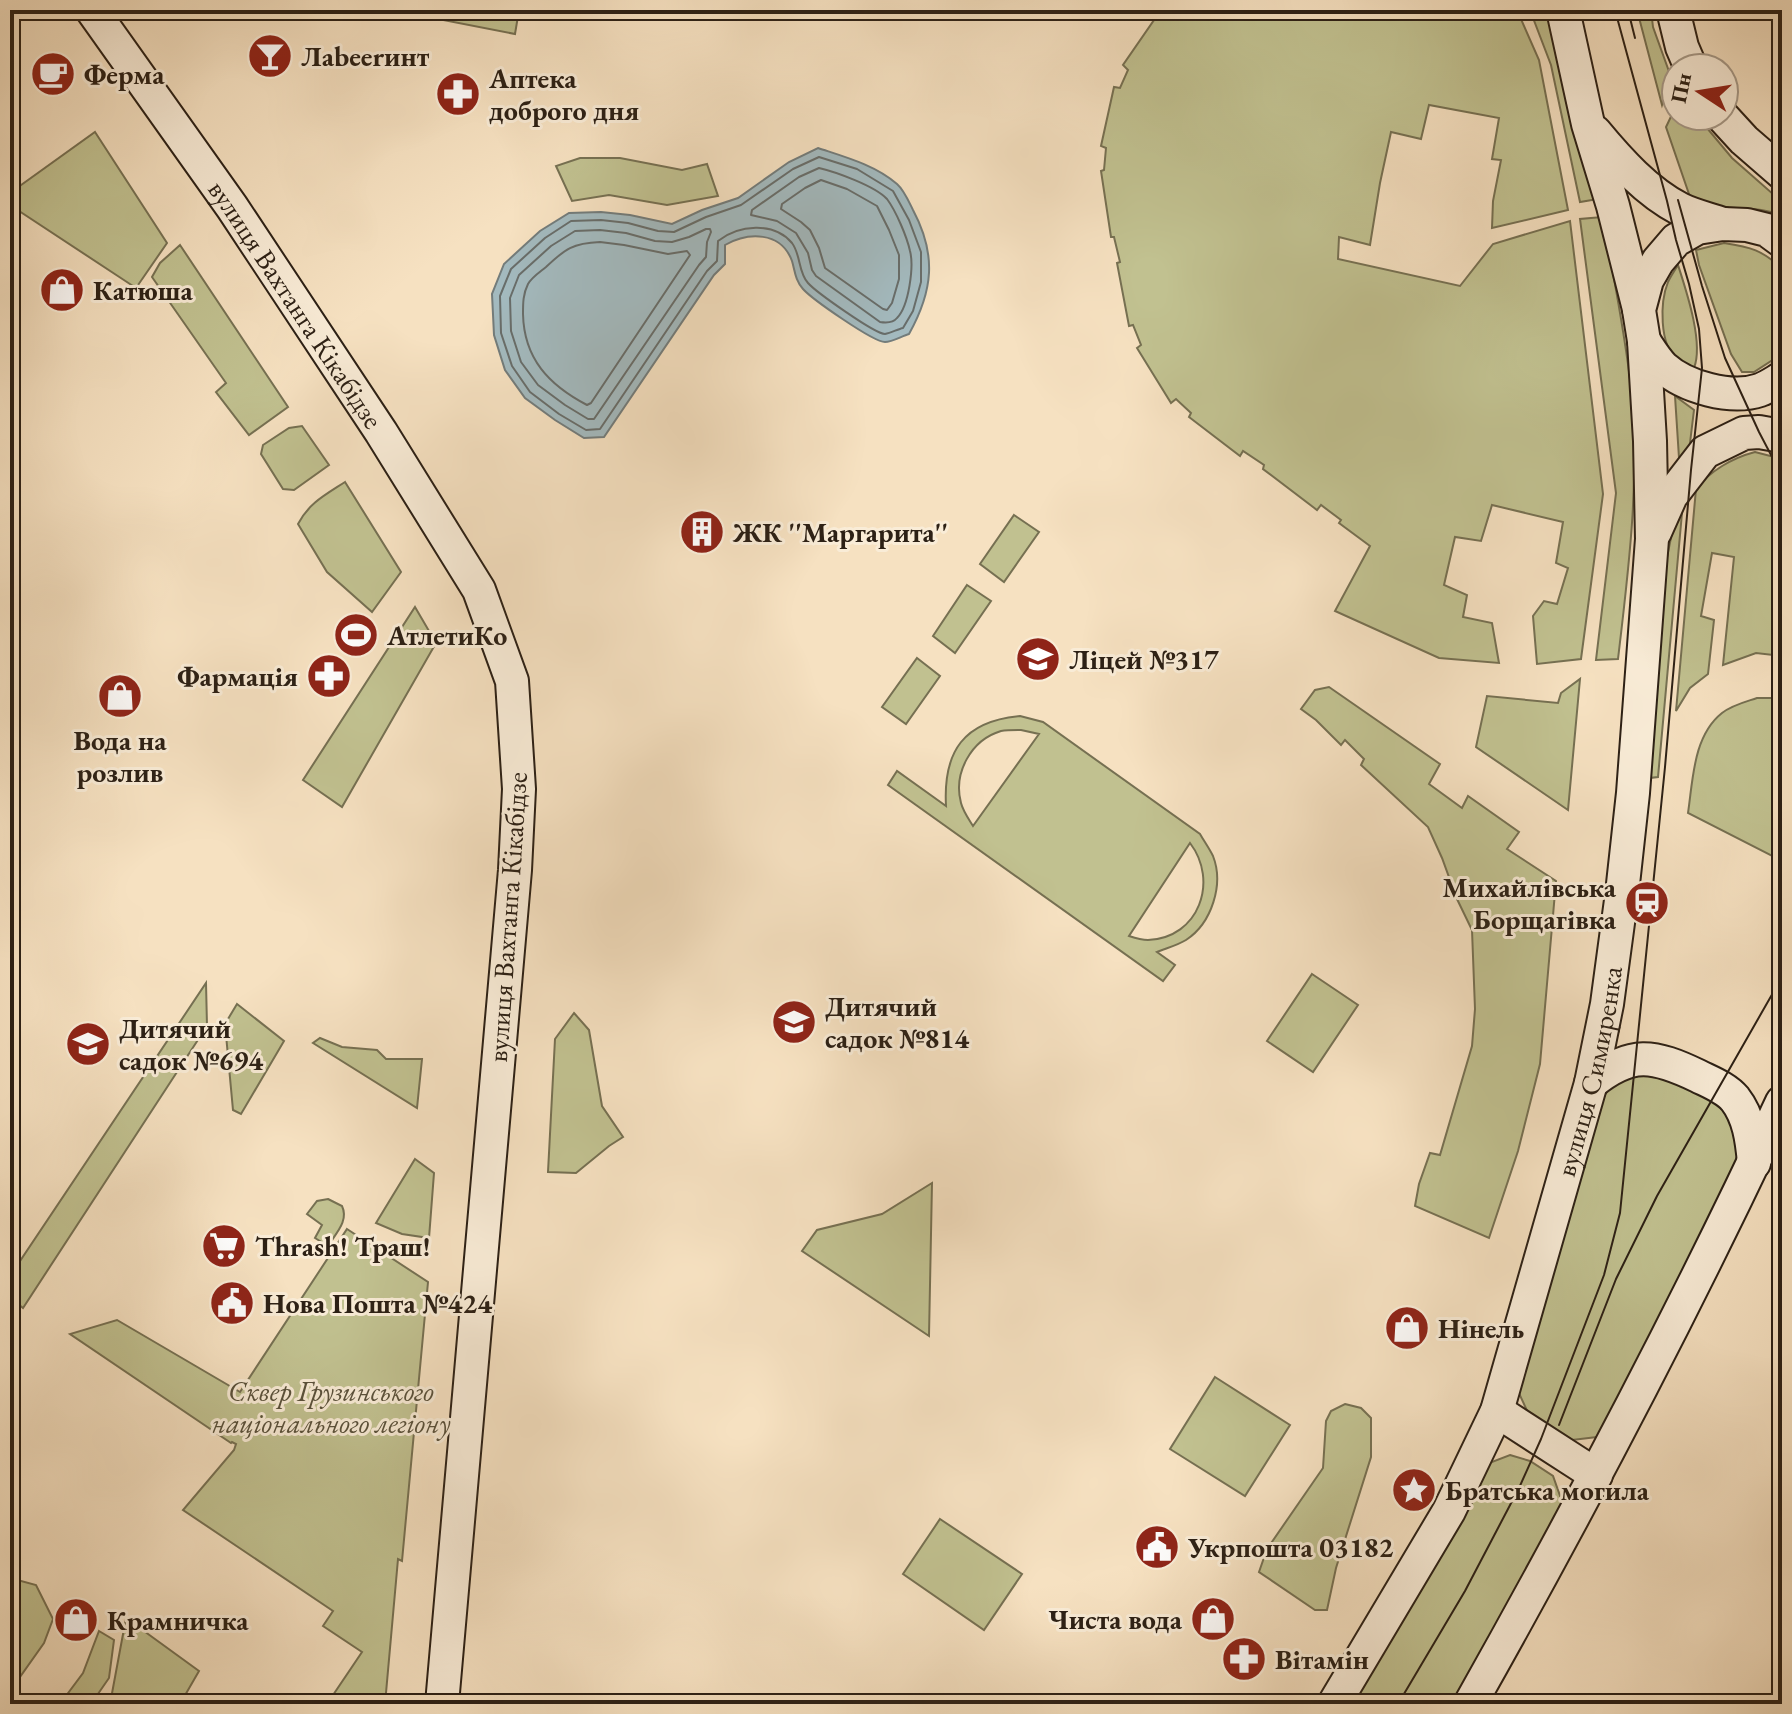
<svg xmlns="http://www.w3.org/2000/svg" width="1792" height="1714" viewBox="0 0 1792 1714" font-family="'EB Garamond',serif">
	<style>
		.green { fill: #c1c190; stroke: #767052; stroke-width: 2; fill-rule: evenodd }
		.water { fill: #a3babf; stroke: #737c7b; stroke-width: 2 }
		.lines { fill: none; stroke-linecap: round; stroke-linejoin: round }
		.shore { stroke: #686d6a; stroke-width: 2 }
		.secondary-casing { stroke: #2c2015; stroke-width: 36 }
		.secondary { stroke: #f9ecd7; stroke-width: 32 }
		.tram { stroke: #2c2015; stroke-width: 2 }
		.labels { text-anchor: middle; stroke-width: 6; stroke-linejoin: round; paint-order: stroke }
		.poi-label { font-size: 28px; font-weight: bold; fill: #2c2015; stroke: #f9ecd7; text-anchor: start }
		.street-label { font-size: 28px; fill: #2c2015; stroke: #f9ecd7 }
		.park-label { font-size: 28px; font-style: italic; fill: #59503a; stroke: #f9ecd7 }
	</style>
	<rect width="100%" height="100%" fill="#f6e1c1"/>
	<filter id="stains"><feTurbulence type="fractalNoise" baseFrequency=".0025" numOctaves="4"/><feColorMatrix values="0 0 0 0 .2 0 0 0 0 .09 0 0 0 0 .02 0 0 0 .5 -.17"/></filter>
	<radialGradient id="worn" r=".72"><stop offset=".6" stop-color="#630" stop-opacity="0"/><stop offset="1" stop-color="#630" stop-opacity=".3"/></radialGradient>
	<g class="green">
		<path d="M392 10H519L515 34Z"/>
		<path d="M1161 10 1165 13 1167 10H1517L1539 60 1568 210 1492 228 1493 201 1501 160 1492 159 1499 118 1429 105 1421 139 1391 132 1380 183 1370 245 1339 237 1338 259 1460 286 1493 244 1570 221 1603 494 1581 659 1537 664 1533 616 1544 601 1557 604 1568 568 1556 563 1563 522 1492 505 1481 541 1455 537 1444 585 1467 595 1463 617 1492 623 1499 663 1439 658 1335 611 1370 546 1339 523 1341 520 1321 505 1317 510 1263 469 1264 465 1243 451 1240 456 1189 417 1191 413 1176 399 1171 403 1137 348 1141 345 1133 325 1129 326 1117 263 1120 262 1114 237H1111L1101 171 1104 170 1106 148 1101 146 1114 87 1120 88 1128 70 1123 65Z"/>
		<path d="M1530 10H1553L1598 199 1580 202 1551 65Z"/>
		<path d="M1637 10H1651L1653 27 1671 77 1662 105Z"/>
		<path d="M1676 106V116H1697L1732 158 1782 202V216C1761 206 1737 210 1716 206 1707 204 1699 200 1690 197L1666 127Z"/>
		<path d="M95 132 167 243 136 288 10 205V193Z"/>
		<path d="M580 158H620L682 170 707 164 718 196 667 205 609 195 572 201 556 166Z"/>
		<path d="M1602 217C1613 271 1623 325 1630 379 1641 472 1629 567 1618 659L1596 660 1616 493 1580 219Z"/>
		<path d="M1724 243C1750 247 1763 250 1782 269V354L1754 372H1742L1731 354 1699 265 1696 250Z"/>
		<path d="M180 245 288 407 249 435 216 392 226 383 152 277 160 263Z"/>
		<path d="M1678 265C1686 290 1704 343 1694 368 1689 366 1681 363 1677 360 1659 344 1660 302 1668 282 1671 276 1675 270 1678 265Z"/>
		<path d="M1675 396 1694 410 1689 451 1679 458Z"/>
		<path d="M302 426 329 465 294 490 283 489 261 454 263 445 289 428Z"/>
		<path d="M1755 452 1782 459V656L1756 653 1723 665 1734 557 1712 553 1701 616 1714 620 1708 674 1690 688 1676 711 1696 489C1710 471 1732 458 1755 452Z"/>
		<path d="M345 482 401 572 372 612 327 572 298 524C309 503 325 495 345 482Z"/>
		<path d="M1682 513 1658 777 1649 778 1664 572 1674 523Z"/>
		<path d="M1014 515 1039 532 1004 582 980 564Z"/>
		<path d="M967 585 991 601 955 653 933 636Z"/>
		<path d="M415 607 436 643 342 807 303 780Z"/>
		<path d="M917 658 940 676 906 724 882 707Z"/>
		<path d="M1580 679 1568 810 1476 747 1487 696 1558 703 1561 693Z"/>
		<path d="M1329 687 1440 764 1429 784 1462 808 1468 796 1519 832 1507 849 1556 881 1540 1064 1518 1151 1489 1238 1415 1206 1419 1184 1430 1153 1440 1155 1472 1046 1475 1009 1472 930 1457 899 1442 858 1428 827 1361 765 1364 759 1345 740 1341 745 1316 720 1301 709 1315 690Z"/>
		<path d="M1757 698H1772L1782 701V861L1688 813C1693 780 1693 736 1722 713 1732 705 1745 702 1757 698Z"/>
		<path d="M1020 716 1043 722 1200 834C1204 841 1209 848 1213 856 1224 884 1212 923 1186 940 1178 945 1167 948 1157 952L1175 965 1163 981 888 785 897 771 946 806C943 751 964 721 1020 716ZM1021 730 1039 734 973 826C968 818 963 811 961 803 953 773 971 740 1001 731 1007 730 1015 730 1021 730ZM1190 843C1219 881 1199 938 1148 940 1142 940 1135 938 1129 936Z"/>
		<path d="M1312 974 1358 1005 1313 1072 1267 1041Z"/>
		<path d="M206 983 207 1026 23 1308 18 1304 10 1317V1276Z"/>
		<path d="M237 1004 284 1041 241 1114 233 1110 225 1024Z"/>
		<path d="M574 1013 589 1030 602 1106 623 1137 609 1146 576 1173 548 1172 555 1039Z"/>
		<path d="M320 1038 342 1047 377 1050 386 1059H422L417 1108 313 1043Z"/>
		<path d="M1664 1072 1715 1098 1740 1127 1741 1153 1607 1428 1597 1437 1572 1440 1530 1417 1517 1389 1599 1104 1614 1081 1634 1074Z"/>
		<path d="M415 1159 434 1173 429 1238 402 1234 376 1223Z"/>
		<path d="M932 1183 929 1336 802 1251 817 1230 882 1214Z"/>
		<path d="M328 1199 342 1206C349 1221 336 1233 328 1246L315 1238 322 1225 307 1214 317 1201Z"/>
		<path d="M347 1229 428 1282 402 1561 398 1559 385 1704H327L362 1652 323 1626 333 1611 183 1510 234 1450 236 1444 232 1442 231 1443 70 1334 117 1320 240 1392Z"/>
		<path d="M1215 1377 1290 1425 1245 1496 1170 1449Z"/>
		<path d="M1345 1404 1361 1408 1371 1418V1457L1336 1568 1327 1610H1315L1259 1572 1267 1549 1323 1468 1326 1421 1331 1411Z"/>
		<path d="M1510 1455 1530 1461 1553 1476 1565 1510 1520 1591 1454 1704H1350L1484 1465Z"/>
		<path d="M940 1519 1022 1574 984 1630 903 1574Z"/>
		<path d="M10 1578 36 1585 53 1619 44 1643 10 1691Z"/>
		<path d="M126 1618 199 1671 180 1704H110Z"/>
		<path d="M99 1631 114 1640 109 1678 91 1704H60L83 1673Z"/>
	</g>
	<path class="water" d="M818 148C845 157 875 165 897 184 904 190 909 202 913 210 937 255 933 291 909 334 902 336 892 342 885 342 873 342 812 299 803 289 795 280 795 271 792 261 781 231 748 232 725 245V264L714 275 604 437 584 438 555 420 525 398 505 370 494 335 492 294 504 264 540 231 569 213 601 212 630 215 672 224 702 210 738 198 789 162Z"/>
	<g class="lines">
		<g class="shore">
			<path d="M819 157 857 169 893 191 909 220 921 252V282L913 311 903 328C898 329 891 333 885 334 875 334 816 292 808 283 798 272 801 255 792 243 774 221 738 225 718 241L717 261 707 271 600 429 586 430 559 414 530 392 512 366 501 333 500 296 511 269 545 238 571 221 601 220 628 223 658 231 674 232 706 217 741 205 793 169Z"/>
			<path d="M819 168C836 172 875 186 887 199 896 211 907 237 910 251 914 266 909 306 897 318 893 323 886 323 880 322L816 276 812 270 808 253 796 233 777 221 751 215 752 210 799 177Z"/>
			<path d="M821 180 847 189 877 206 889 230 899 255V279L892 303 887 310 883 309 825 268 819 248 810 230 801 222 781 209 782 204 805 188Z"/>
			<path d="M706 229H710L711 232 707 242 706 257 699 265 594 419H588L565 405 538 385 521 362 511 331 510 298 519 275 551 246 575 231 600 230 626 233 655 241 672 242 689 237Z"/>
			<path d="M600 242 624 245 668 254 687 251 690 255 591 403 587 405C549 385 524 359 523 314 523 303 523 294 528 284 532 277 540 272 546 267 565 249 573 243 600 242Z"/>
		</g>
		<g class="secondary-casing">
			<g id="secondary">
				<path id="s1" d="M92 10 232 207 381 432 479 590 512 681 519 789 515 870 442 1704"/>
				<path d="M1563 10 1588 124 1613 206 1639 309"/>
				<path d="M1673 10 1682 47 1691 68"/>
				<path d="M1722 116 1744 140 1782 173"/>
				<path d="M1595 132C1619 161 1647 192 1680 209 1694 216 1709 219 1723 224"/>
				<path d="M1644 341C1650 350 1656 360 1663 367 1685 387 1731 400 1760 390 1768 387 1775 382 1782 378"/>
				<path d="M1655 532 1671 496 1705 452 1744 433 1759 432 1782 436"/>
				<path d="M1591 1083C1631 1050 1654 1055 1698 1076 1710 1082 1726 1088 1735 1099 1749 1117 1752 1140 1754 1163"/>
				<path d="M1497 1411 1596 1475"/>
				<path id="s2" d="M1334 1704 1449 1511 1497 1411 1591 1083 1607 1004 1622 893 1633 793 1652 539 1650 441 1644 341 1639 310 1647 280 1658 261 1676 240 1697 228 1723 224 1747 225 1767 230 1782 241"/>
				<path d="M1470 1704C1581 1507 1686 1307 1782 1102"/>
			</g>
		</g>
		<use href="#secondary" class="secondary"/>
		<g class="tram">
			<path d="M1628 10 1635 38"/>
			<path d="M1678 200 1702 286 1725 358 1759 432 1782 476"/>
			<path d="M1559 1425 1616 1279 1657 1196 1782 977"/>
			<path d="M1398 1704 1465 1591 1519 1488 1541 1439 1604 1275 1620 1213 1665 767 1691 470 1702 368 1699 329 1689 284 1676 240 1667 201 1615 10"/>
		</g>
	</g>
	<defs>
		<g id="bar-disc" transform="scale(2.3)"><circle r="9.5" fill="#8f2418" stroke="#f9ecd7"/><path d="M-6-5H6L.8 .8V4.5H3.5V6h-7V4.5H-.8V.8Z" fill="#fff"/></g>
		<g id="cafe-disc" transform="scale(2.3)"><circle r="9.5" fill="#8f2418" stroke="#f9ecd7"/><path d="M-5.5-4.5H6V0H3Q3 3.5 0 3.5H-2.5Q-5.5 3.5-5.5 0ZM3-3.2v2h1.7v-2ZM-6 4.5H4V6H-6Z" fill="#fff"/></g>
		<g id="pharmacy-disc" transform="scale(2.3)"><circle r="9.5" fill="#8f2418" stroke="#f9ecd7"/><path d="M-2-6h4v4h4v4h-4v4h-4v-4h-4v-4h4Z" fill="#fff"/></g>
		<g id="shop-disc" transform="scale(2.3)"><circle r="9.5" fill="#8f2418" stroke="#f9ecd7"/><path d="M-5-2.5h2.3a2.7 3.5 0 0 1 5.4 0H5L5.5 6h-11ZM-1.5-2.5h3a1.5 2.3 0 0 0-3 0Z" fill="#fff"/></g>
		<g id="building-disc" transform="scale(2.3)"><circle r="9.5" fill="#8f2418" stroke="#f9ecd7"/><path d="M-4-6H4V6H1V3H-1V6H-4ZM-2.5-4.3h1.7v1.8h-1.7ZM.8-4.3h1.7v1.8H.8ZM-2.5-1h1.7V.8h-1.7ZM.8-1h1.7V.8H.8Z" fill="#fff"/></g>
		<g id="stadium-disc" transform="scale(2.3)"><circle r="9.5" fill="#8f2418" stroke="#f9ecd7"/><path d="M0-5a6.5 5 0 1 0 0 10a6.5 5 0 1 0 0-10ZM-3.5-1.8h7v3.6h-7Z" fill="#fff"/></g>
		<g id="school-disc" transform="scale(2.3)"><circle r="9.5" fill="#8f2418" stroke="#f9ecd7"/><path d="M0-5L7-2L0 1L-7-2ZM-4 1L0 2.5L4 1V4Q0 6-4 4Z" fill="#fff"/></g>
		<g id="station-disc" transform="scale(2.3)"><circle r="9.5" fill="#8f2418" stroke="#f9ecd7"/><path d="M-3-6H3Q5-6 5-4V2Q5 4 3 4L4.5 6H3L1.5 4h-3L-3 6H-4.5L-3 4Q-5 4-5 2V-4Q-5-6-3-6ZM-3.5-4v3h7v-3ZM-3.5 1v1.5H-2V1ZM2 1v1.5H3.5V1Z" fill="#fff"/></g>
		<g id="supermarket-disc" transform="scale(2.3)"><circle r="9.5" fill="#8f2418" stroke="#f9ecd7"/><path d="M-6-5.5h2.5l.6 2H6L4.5 2H-2.5L-4.4-4H-6ZM-1.5 3.2a1.3 1.3 0 1 0 .1 0ZM3 3.2a1.3 1.3 0 1 0 .1 0Z" fill="#fff"/></g>
		<g id="civic-disc" transform="scale(2.3)"><circle r="9.5" fill="#8f2418" stroke="#f9ecd7"/><path d="M-.6-6.5H3V-4.5H.6V-3L4-1V1h2V6H-6V1h2V-1L-.6-3ZM-1.2 2.5V6h2.4V2.5Z" fill="#fff"/></g>
		<g id="sight-disc" transform="scale(2.3)"><circle r="9.5" fill="#8f2418" stroke="#f9ecd7"/><path d="M0-6L1.8-2.2L6-1.7L2.9 1.2L3.7 5.4L0 3.3L-3.7 5.4L-2.9 1.2L-6-1.7L-1.8-2.2Z" fill="#fff"/></g>
	</defs>
	<g fill-rule="evenodd">
		<use href="#bar-disc" x="270" y="56"/>
		<use href="#cafe-disc" x="53" y="74"/>
		<use href="#pharmacy-disc" x="458" y="94"/>
		<use href="#shop-disc" x="62" y="290"/>
		<use href="#building-disc" x="702" y="532"/>
		<use href="#stadium-disc" x="356" y="635"/>
		<use href="#school-disc" x="1038" y="659"/>
		<use href="#pharmacy-disc" x="329" y="676"/>
		<use href="#shop-disc" x="120" y="696"/>
		<use href="#station-disc" x="1647" y="903"/>
		<use href="#school-disc" x="794" y="1022"/>
		<use href="#school-disc" x="88" y="1044"/>
		<use href="#supermarket-disc" x="224" y="1246"/>
		<use href="#civic-disc" x="232" y="1303"/>
		<use href="#shop-disc" x="1407" y="1328"/>
		<use href="#sight-disc" x="1414" y="1490"/>
		<use href="#civic-disc" x="1157" y="1547"/>
		<use href="#shop-disc" x="1213" y="1619"/>
		<use href="#shop-disc" x="76" y="1620"/>
		<use href="#pharmacy-disc" x="1244" y="1659"/>
	</g>
	<g class="labels">
		<g class="poi-label">
			<text x="301" y="66">Лаbeerинт</text>
			<text x="84" y="84">Ферма</text>
			<text x="489" y="88">Аптека<tspan x="489" dy="32">доброго дня</tspan></text>
			<text x="93" y="300">Катюша</text>
			<text x="733" y="542">ЖК ''Маргарита''</text>
			<text x="387" y="645">АтлетиКо</text>
			<text x="1069" y="669">Ліцей №317</text>
			<text x="298" y="686" text-anchor="end">Фармація</text>
			<text x="120" y="750" text-anchor="middle">Вода на<tspan x="120" dy="32">розлив</tspan></text>
			<text x="1616" y="897" text-anchor="end">Михайлівська<tspan x="1616" dy="32">Борщагівка</tspan></text>
			<text x="825" y="1016">Дитячий<tspan x="825" dy="32">садок №814</tspan></text>
			<text x="119" y="1038">Дитячий<tspan x="119" dy="32">садок №694</tspan></text>
			<text x="255" y="1256">Thrash! Траш!</text>
			<text x="263" y="1313">Нова Пошта №424</text>
			<text x="1438" y="1338">Нінель</text>
			<text x="1445" y="1500">Братська могила</text>
			<text x="1188" y="1557">Укрпошта 03182</text>
			<text x="1182" y="1629" text-anchor="end">Чиста вода</text>
			<text x="107" y="1630">Крамничка</text>
			<text x="1275" y="1669">Вітамін</text>
		</g>
		<g class="street-label">
			<text dy="10" stroke="none"><textPath href="#s1" startOffset="358">вулиця Вахтанга Кікабідзе</textPath></text>
			<text transform="translate(507 917) rotate(-86)" y="10">вулиця Вахтанга Кікабідзе</text>
			<text dy="10" stroke="none"><textPath href="#s2" startOffset="688">вулиця Симиренка</textPath></text>
		</g>
		<g class="park-label">
			<text x="331" y="1401">Сквер Грузинського<tspan x="331" dy="32">національного легіону</tspan></text>
		</g>
	</g>
	<rect width="1792" height="1714" fill="none" stroke="#f6e1c1" stroke-width="40"/>
	<rect x="12" y="12" width="1768" height="1690" fill="none" stroke="#2c2015" stroke-width="4"/>
	<rect x="20" y="20" width="1752" height="1674" fill="none" stroke="#2c2015" stroke-width="2"/>
	<g transform="translate(1700 92) rotate(282)"><circle r="38" fill="#f9ecd7" stroke="#a79a89" stroke-width="2"/>
	<path d="M0-6L14 30L0 20L-14 30Z" fill="#8f2418"/>
	<text y="-12" font-size="22" font-weight="bold" text-anchor="middle" fill="#2c2015">Пн</text>
	</g>
	<rect width="100%" height="100%" filter="url(#stains)"/>
	<rect width="100%" height="100%" fill="url(#worn)"/>
</svg>
